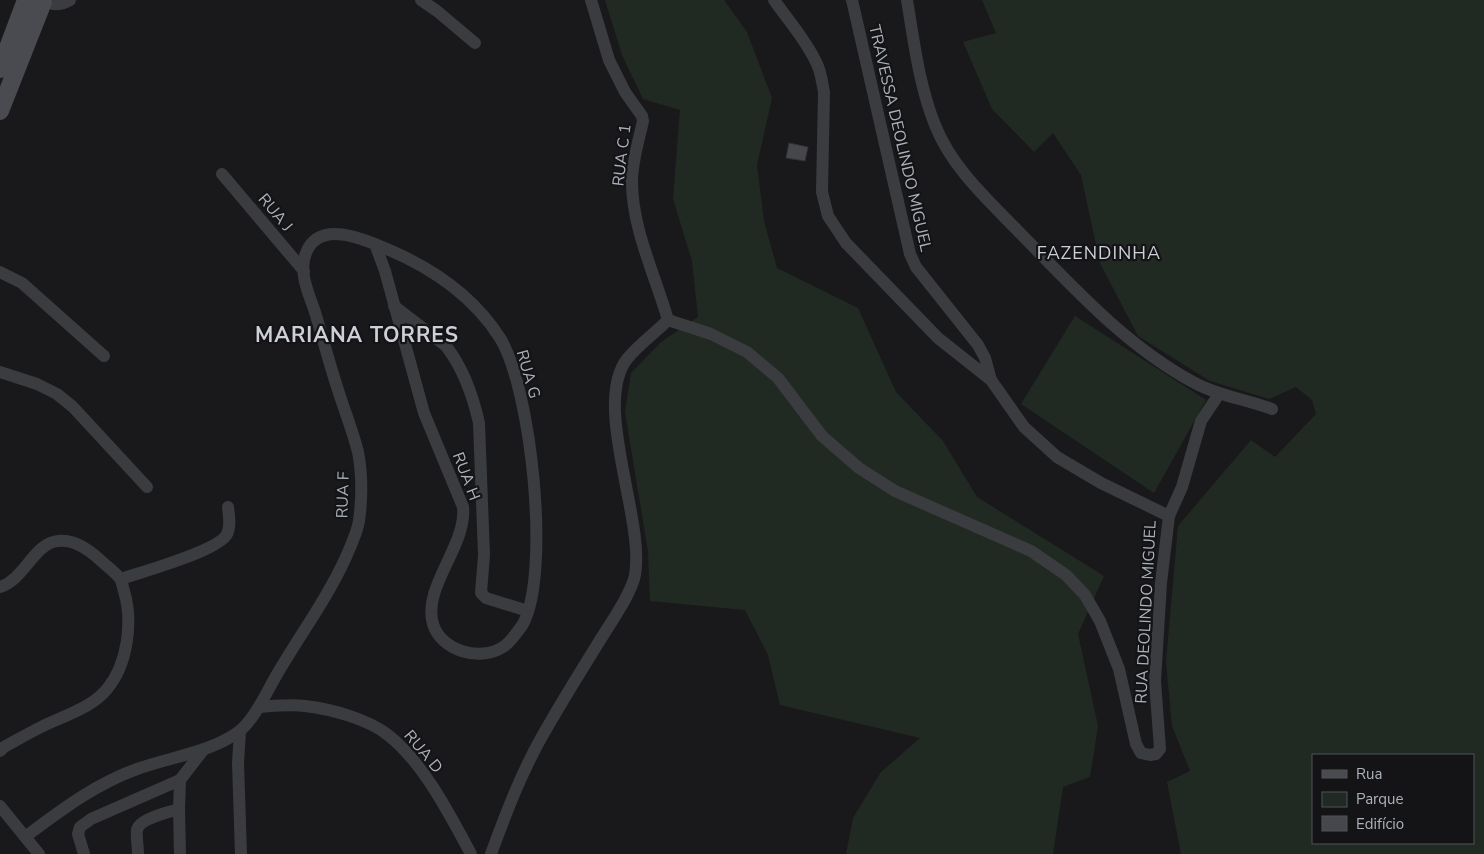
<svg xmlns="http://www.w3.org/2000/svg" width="1484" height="854" viewBox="0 0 1484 854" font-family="'Nunito Sans',sans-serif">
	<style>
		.green { fill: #212a22; fill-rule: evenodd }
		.building { fill: #46474b; stroke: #333337 }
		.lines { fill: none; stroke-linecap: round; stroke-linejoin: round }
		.street { stroke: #3a3c40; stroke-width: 12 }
		.secondary { stroke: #494b50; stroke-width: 18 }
		.labels { text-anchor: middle; stroke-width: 4.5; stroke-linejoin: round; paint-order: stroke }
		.street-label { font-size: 16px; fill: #acb1bb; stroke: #141417 }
		.neighbourhood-label { font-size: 18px; letter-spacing: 1px; fill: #cdd0d7; stroke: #141417 }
		.district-label { font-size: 21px; font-weight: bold; letter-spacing: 1px; fill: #cdd0d7; stroke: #141417 }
	</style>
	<rect width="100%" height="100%" fill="#19191b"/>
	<g class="green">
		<path d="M605 0H724L747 32 772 98 757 165 764 221 777 268 858 308 896 392 943 441 977 497 1104 576 1078 634 1098 726 1090 777 1063 787 1053 854H846L853 818 881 772 920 738 780 705 768 655 745 610 650 601 648 551 625 412 631 373 661 342 698 317 692 261 673 199 680 110 643 99 622 55Z"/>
		<path d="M982 0H1484V854H1181L1167 782 1190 771 1172 726 1166 662 1178 526 1251 440 1275 457 1316 414 1312 400 1296 387 1269 399 1210 381 1138 336 1100 263 1081 175 1053 133 1034 152 992 109 963 42 996 33ZM1313 755H1473V843H1313Z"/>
		<path d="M1075 316 1206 400 1154 493 1021 404Z"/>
	</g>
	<path class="building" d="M789 143 808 147 805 161 786 158Z"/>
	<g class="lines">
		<g class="street">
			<path d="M40 0C50 5 60 6 70 0"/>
			<path d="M421 0 437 11 475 43"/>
			<path d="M591 0 609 60 625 92 642 116 643 121C639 140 632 161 632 182 632 228 655 275 668 320"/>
			<path d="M852 0 910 254 916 267 978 345 985 358 991 380"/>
			<path d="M907 0C914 42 919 85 935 125 952 168 988 200 1019 232 1073 287 1125 345 1193 382 1218 396 1246 399 1272 409"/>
			<path d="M222 174 304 271"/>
			<path d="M0 272 22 283 104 356"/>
			<path d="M394 306 446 346C463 368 473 396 479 423L484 555 481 593 486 598 528 611"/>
			<path d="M668 320 711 334 747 352 778 378 822 436 859 468 895 491 1031 551 1066 575 1085 595 1100 621 1119 669 1136 744 1141 753 1150 755 1156 754 1160 749 1155 681 1161 583 1169 516 1101 483 1057 457 1024 427 991 380 938 338 846 243 828 216 822 192 824 92C822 82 821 71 816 62 806 40 788 20 774 0"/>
			<path d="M0 372 37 384 57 394 73 407 147 487"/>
			<path d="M1169 516 1182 487 1201 421 1219 394"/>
			<path d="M121 579C141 572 219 551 227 534 231 526 229 515 228 507"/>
			<path d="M0 587C24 580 34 543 58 541 74 539 88 549 99 559 105 565 116 572 121 580 122 583 123 588 124 591 133 621 128 664 107 689 92 708 63 716 41 727 29 733 17 740 4 747L0 751"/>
			<path d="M259 707C274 706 290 704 305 706 331 709 368 719 388 735 423 762 450 815 471 854"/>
			<path d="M240 731 238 763 241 854"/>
			<path d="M0 806 39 854"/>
			<path d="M25 837C60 811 95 784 137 769 170 757 208 753 237 733 254 721 266 693 276 676 299 636 327 599 346 557 351 545 357 533 359 521 362 499 362 473 358 452 353 432 345 412 339 393 330 366 323 339 315 312 309 294 298 272 306 253 319 219 364 239 387 249 432 268 474 297 500 338 531 388 551 572 523 624 518 631 511 642 503 647 480 662 441 651 433 624 422 587 467 546 463 507L424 413 385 271 375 244"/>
			<path d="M84 854 78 834 80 827 91 819 180 780"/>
			<path d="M138 854C138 846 136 837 137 830 139 819 169 812 179 809"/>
			<path d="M180 854 179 809 180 780 204 749"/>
			<path d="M491 854C507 810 524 766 548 726 567 693 587 661 607 629 616 615 632 591 635 575 645 519 592 405 627 359 638 345 655 333 668 320"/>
		</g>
		<g class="secondary">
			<path d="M0 69 26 0"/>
			<path d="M0 111 43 2"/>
		</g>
	</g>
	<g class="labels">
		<g class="street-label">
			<text transform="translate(901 138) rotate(77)" y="6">TRAVESSA DEOLINDO MIGUEL</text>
			<text transform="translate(621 155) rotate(-83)" y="6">RUA C 1</text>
			<text transform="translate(276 212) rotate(50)" y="6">RUA J</text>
			<text transform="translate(529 374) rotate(74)" y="6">RUA G</text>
			<text transform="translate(467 476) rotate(69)" y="6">RUA H</text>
			<text transform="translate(342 495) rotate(-88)" y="6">RUA F</text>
			<text transform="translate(1145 612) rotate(-87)" y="6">RUA DEOLINDO MIGUEL</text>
			<text transform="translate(424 751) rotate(50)" y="6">RUA D</text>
		</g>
		<g class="neighbourhood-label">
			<text x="1099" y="259">FAZENDINHA</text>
		</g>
		<g class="district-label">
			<text x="357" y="342">MARIANA TORRES</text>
		</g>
	</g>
	<rect x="1312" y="754" width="162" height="90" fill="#141417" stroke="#515359"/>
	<rect x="1322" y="770" width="25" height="8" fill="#494b50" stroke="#515359"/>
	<text x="1356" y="779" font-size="15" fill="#acb1bb">Rua</text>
	<rect x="1322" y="792" width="25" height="15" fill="#212a22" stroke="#515359"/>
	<text x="1356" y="804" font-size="15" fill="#acb1bb">Parque</text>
	<rect x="1322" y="816" width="25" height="15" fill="#46474b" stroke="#515359"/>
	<text x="1356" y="829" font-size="15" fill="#acb1bb">Edifício</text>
</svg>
